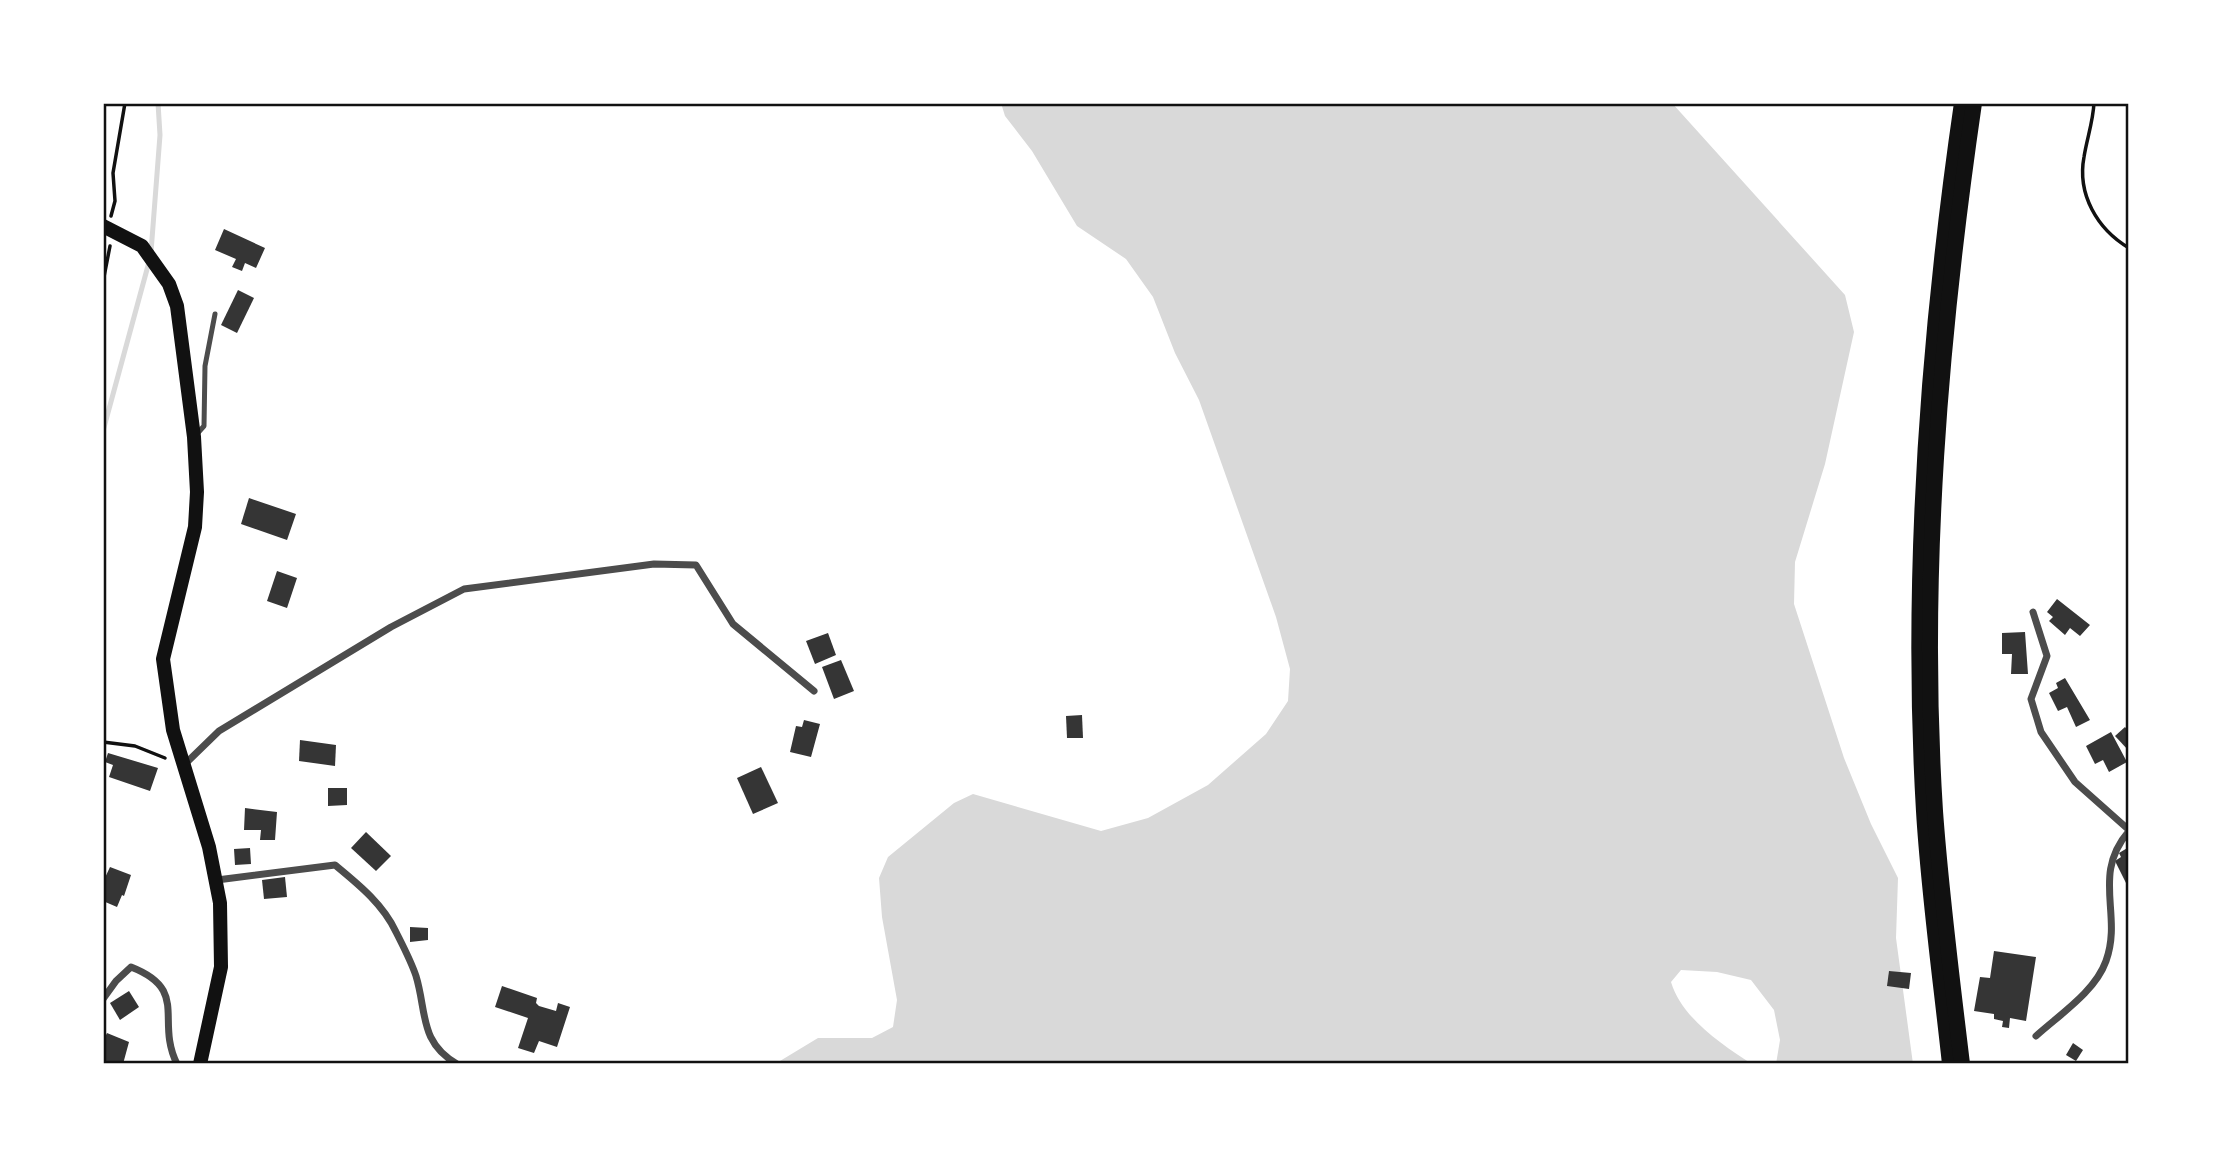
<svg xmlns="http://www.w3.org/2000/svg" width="2232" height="1167" viewBox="0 0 2232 1167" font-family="'Exo 2',sans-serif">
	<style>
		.water { fill: #d9d9d9 }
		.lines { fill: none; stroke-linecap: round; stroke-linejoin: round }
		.stream { stroke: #d9d9d9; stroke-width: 5 }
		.building { fill: #353535 }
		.path { stroke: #111; stroke-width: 3.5 }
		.service { stroke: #4c4c4c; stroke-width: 5 }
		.minor { stroke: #4c4c4c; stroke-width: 7 }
		.secondary { stroke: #111; stroke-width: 14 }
		.primary { stroke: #111; stroke-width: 16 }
		.neatline { fill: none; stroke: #111; stroke-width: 2.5 }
	</style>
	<rect width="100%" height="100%" fill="#fff"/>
	<path class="water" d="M1001 103H1672L1845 295 1854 332 1825 464 1795 562 1794 604 1844 758 1871 824 1898 878 1896 938 1913 1064H1776L1780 1040 1774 1010 1751 980 1717 972 1681 970 1671 982C1682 1018 1721 1044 1752 1064H775L818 1038H872L893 1027 897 1000 882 917 879 878 888 857 954 803 973 794 1101 831 1148 818 1208 785 1266 734 1288 701 1290 669 1276 617 1199 400 1175 353 1153 297 1126 259 1077 226 1032 151 1005 116Z"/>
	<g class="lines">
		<g class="stream">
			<path d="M151 252 160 135 158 103"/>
			<path d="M103 431 149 262"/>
		</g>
	</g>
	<g class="building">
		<path d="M224 229 265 248 256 268 245 263 242 271 232 267 236 259 215 250Z"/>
		<path d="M238 290 254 298 237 333 221 325Z"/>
		<path d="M249 498 296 514 287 540 241 524Z"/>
		<path d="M277 571 297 578 287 608 267 601Z"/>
		<path d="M2057 599 2090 625 2080 636 2070 628 2065 635 2049 621 2053 617 2047 612Z"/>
		<path d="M2025 632 2028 674H2011L2012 654H2002V633Z"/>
		<path d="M828 633 836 655 815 664 806 641Z"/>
		<path d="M841 660 854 691 834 699 822 667Z"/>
		<path d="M2065 678 2090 720 2076 727 2067 707 2058 711 2049 693 2058 688 2056 683Z"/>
		<path d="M1082 715 1083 738H1067L1066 716Z"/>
		<path d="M804 720 820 724 811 757 790 752 796 726 802 727Z"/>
		<path d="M2125 727 2129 732V751L2115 736Z"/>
		<path d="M2111 732 2127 762 2109 772 2103 760 2095 764 2086 746Z"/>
		<path d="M300 740 336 745 335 766 299 761Z"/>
		<path d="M108 753 158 768 150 791 109 777 113 765 105 762Z"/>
		<path d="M761 767 778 803 753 814 737 778Z"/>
		<path d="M328 788H347V805L328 806Z"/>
		<path d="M245 808 277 812 275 840H260L261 830H244Z"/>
		<path d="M366 832 391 856 376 871 351 848Z"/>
		<path d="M2129 847V889L2115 861 2121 857 2119 853Z"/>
		<path d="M250 848 251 864 235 865 234 849Z"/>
		<path d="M110 867 131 875 124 896 122 895 117 907 103 901V882Z"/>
		<path d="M285 877 287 897 264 899 262 880Z"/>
		<path d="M410 927 428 928V940L410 942Z"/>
		<path d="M1994 951 2036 957 2026 1021 2010 1018 2009 1028 2002 1027 2003 1021 1994 1019V1014L1974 1011 1980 977 1990 978Z"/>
		<path d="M1889 971 1911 973 1909 989 1887 986Z"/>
		<path d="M502 986 537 998 536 1003 539 1006 556 1011 558 1003 570 1007 557 1047 539 1041 534 1053 518 1048 528 1018 495 1007Z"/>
		<path d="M129 991 139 1007 120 1020 110 1003Z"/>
		<path d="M107 1033 129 1042 123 1064H103V1041Z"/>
		<path d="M2073 1043 2083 1050 2076 1061 2066 1055Z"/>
	</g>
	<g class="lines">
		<g class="path">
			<path d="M2094 103C2093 122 2087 138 2084 157 2077 194 2097 229 2129 248"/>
			<path d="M111 216 115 201 113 173 125 103"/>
			<path d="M103 282 110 246"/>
			<path d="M103 742 135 746 165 758"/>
		</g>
		<path class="service" d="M196 435 204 426 205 366 215 314"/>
		<g class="minor">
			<path d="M2033 612 2047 656 2031 699 2041 732 2075 782 2129 830"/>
			<path d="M184 765 219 731 391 627 464 589 654 564 696 565 733 624 814 691"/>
			<path d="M217 880 335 865C358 884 383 904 396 932 403 946 411 961 416 976 427 1012 419 1042 457 1064"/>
			<path d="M103 999 116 981 131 967C190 990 155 1020 177 1064"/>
			<path d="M2036 1036C2059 1015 2095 992 2106 961 2123 914 2091 875 2129 831"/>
		</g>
		<path class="secondary" d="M103 226 142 246 169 284 177 306 194 437 197 492 195 527 163 659 173 730 209 847 220 903 221 967 200 1064"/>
		<g class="primary">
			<path d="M1950 1064C1941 980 1929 895 1924 811 1910 575 1928 337 1962 103"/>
			<path d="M1962 1064C1952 980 1941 895 1935 811 1920 575 1940 336 1974 103"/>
		</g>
	</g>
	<rect width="2232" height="1167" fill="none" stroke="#ffffff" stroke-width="210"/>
	<rect x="105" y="105" width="2022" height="957" class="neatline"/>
</svg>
